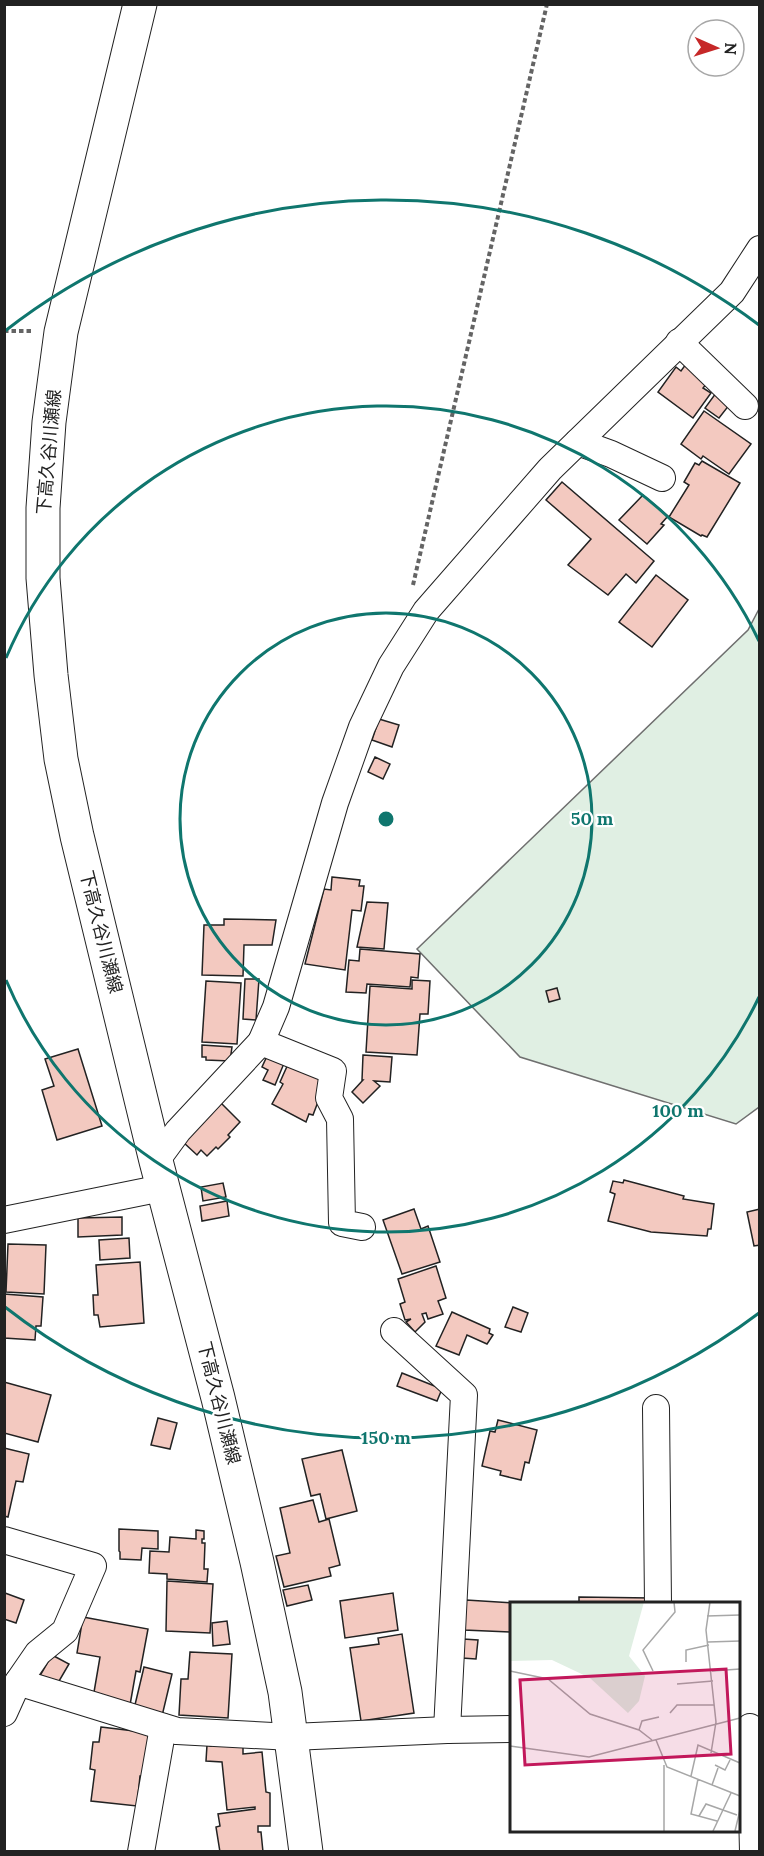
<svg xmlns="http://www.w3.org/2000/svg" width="764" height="1856" viewBox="0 0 764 1856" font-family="Lora,'Noto Sans JP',serif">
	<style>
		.green { fill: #e0efe3; stroke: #6f6f6f; stroke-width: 1.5 }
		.building { fill: #f3c9c0; stroke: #222; stroke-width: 1.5 }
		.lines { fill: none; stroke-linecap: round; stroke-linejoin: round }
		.street-casing { stroke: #222; stroke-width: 28 }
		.secondary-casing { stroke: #222; stroke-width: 35 }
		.path { stroke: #646464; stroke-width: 4; stroke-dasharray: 4.5 3; stroke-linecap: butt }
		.street { stroke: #fff; stroke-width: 26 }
		.secondary { stroke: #fff; stroke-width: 33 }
		.ring { fill: none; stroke: #0f766e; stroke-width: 3 }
		.labels { text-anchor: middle; stroke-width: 4.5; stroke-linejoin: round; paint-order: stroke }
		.street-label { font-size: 18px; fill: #222; stroke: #fff }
		.inset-road { fill: none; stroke: #a7a7a7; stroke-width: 1.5 }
		.view { fill: #c2185b; fill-opacity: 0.15; stroke: #c2185b; stroke-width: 3 }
		.inset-edge { fill: none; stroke: #222; stroke-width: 3 }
		.centre { fill: #0f766e; stroke: #fff; stroke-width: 3 }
		.ring-label { font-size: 18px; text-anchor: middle; font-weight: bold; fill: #0f766e; stroke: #fff; stroke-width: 4.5; stroke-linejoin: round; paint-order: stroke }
	</style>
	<rect width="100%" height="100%" fill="#fff"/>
	<path class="green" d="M759 609V1107L736 1124 520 1057 417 949 748 630Z"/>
	<g class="building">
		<path d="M686 364 708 382 703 388 711 393 693 418 658 392 676 367 681 371Z"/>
		<path d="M716 393 730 404 719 418 705 408Z"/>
		<path d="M704 411 751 444 729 474 703 456 701 459 681 444Z"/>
		<path d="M702 461 740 483 707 537 702 535 701 536 669 517 689 485 684 482 695 463 699 465Z"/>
		<path d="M562 482 654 561 636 583 626 574 608 595 568 565 591 539 546 500Z"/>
		<path d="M643 495 668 516 661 524 664 525 647 544 619 520Z"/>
		<path d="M656 575 688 600 652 647 619 622Z"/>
		<path d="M379 719 399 725 392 747 372 740Z"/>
		<path d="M375 757 390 764 383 779 368 772Z"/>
		<path d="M332 877 360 880 359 886H364L361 911 352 910 345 970 305 964 324 889 331 890Z"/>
		<path d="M367 902 388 903 384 949 357 947Z"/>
		<path d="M224 919 276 920 272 945H244L243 976 202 975 204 925H224Z"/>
		<path d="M360 949 420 954 418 978 411 977 410 987 367 984 366 993 346 992 349 960 359 961Z"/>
		<path d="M245 979H259L256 1020 243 1019Z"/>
		<path d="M412 980 430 981 428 1014H420L417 1055 366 1052 370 986 412 989Z"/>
		<path d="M206 981 241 983 237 1044 202 1042Z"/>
		<path d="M557 988 560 999 549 1002 546 991Z"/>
		<path d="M202 1045 232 1047 230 1061 206 1060V1057H202Z"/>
		<path d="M78 1049 102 1126 57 1140 42 1090 54 1086 45 1059Z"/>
		<path d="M268 1054 285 1061 275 1085 263 1080 268 1070 262 1067Z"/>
		<path d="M363 1055 392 1057 390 1082 374 1081 380 1086 363 1103 352 1092 363 1080H362Z"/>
		<path d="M289 1062 327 1078 313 1115 309 1114 306 1122 272 1104 283 1084 280 1082Z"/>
		<path d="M221 1103 240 1122 228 1135 230 1137 218 1149 216 1147 207 1156 201 1150 197 1155 183 1142Z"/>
		<path d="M624 1180 684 1196 683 1199 714 1204 711 1229H708L707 1236 651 1232 608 1221 615 1194 610 1192 613 1181 623 1183Z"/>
		<path d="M223 1183 226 1197 203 1201 201 1187Z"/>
		<path d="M227 1201 229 1216 202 1221 200 1206Z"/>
		<path d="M414 1209 421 1229 428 1226 440 1262 402 1274 383 1220Z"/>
		<path d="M760 1209V1245L754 1246 747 1212Z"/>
		<path d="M122 1217V1235L78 1237V1218Z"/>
		<path d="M129 1238 130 1258 100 1260 99 1240Z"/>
		<path d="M8 1244 46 1245 44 1294 6 1292Z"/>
		<path d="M140 1262 144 1323 100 1327 98 1315H94L93 1295H98L96 1265Z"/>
		<path d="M436 1266 446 1298 438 1301 443 1314 428 1319 426 1313 422 1314 425 1322 415 1332 406 1322 411 1319 405 1320 400 1304 405 1302 398 1279Z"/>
		<path d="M4 1294 43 1297 41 1326H36L35 1340 4 1338Z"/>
		<path d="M513 1307 528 1313 521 1332 505 1327Z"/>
		<path d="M452 1312 490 1329 489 1333 493 1335 487 1344 467 1335 459 1355 436 1346Z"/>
		<path d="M402 1373 442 1389 437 1401 397 1386Z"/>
		<path d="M4 1382 51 1395 38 1442 4 1433Z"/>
		<path d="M158 1418 177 1423 170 1449 151 1445Z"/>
		<path d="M498 1420 537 1430 529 1463 525 1462 521 1480 500 1475 501 1471 482 1466 490 1431 495 1432Z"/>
		<path d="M4 1448 29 1454 23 1482 16 1481 8 1517 4 1516Z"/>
		<path d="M342 1450 357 1511 326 1519 320 1494 311 1496 302 1459Z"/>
		<path d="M313 1500 319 1522 329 1519 340 1565 329 1568 331 1576 284 1587 276 1556 290 1553 280 1508Z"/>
		<path d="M119 1529 158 1531V1549L142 1548 141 1560 120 1559V1552L119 1551Z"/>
		<path d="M196 1530 204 1531V1539H202V1543H205L204 1569H208L207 1582 167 1579V1574L149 1573 150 1551 169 1552 170 1537 196 1539Z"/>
		<path d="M167 1581 213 1584 210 1633 166 1631Z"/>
		<path d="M308 1585 312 1600 287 1606 283 1590Z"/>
		<path d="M5 1593 24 1600 16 1623 4 1619Z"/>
		<path d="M393 1593 398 1630 345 1638 340 1601Z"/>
		<path d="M579 1597 651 1598V1604H579Z"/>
		<path d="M466 1600 514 1603 512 1604V1632L464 1630Z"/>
		<path d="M83 1617 148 1629 140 1672 136 1671 130 1705 93 1698 100 1657 77 1653Z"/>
		<path d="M227 1621 230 1644 213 1646 212 1623Z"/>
		<path d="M402 1634 414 1713 361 1721 350 1648 379 1644 378 1638Z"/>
		<path d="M463 1639 478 1640 476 1659 462 1658Z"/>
		<path d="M190 1652 232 1654 228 1718 179 1715 181 1679H188Z"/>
		<path d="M52 1655 69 1664 55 1688 38 1679Z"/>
		<path d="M144 1667 172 1674 162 1716 134 1709Z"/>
		<path d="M101 1727 151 1733 147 1776H140L137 1806 91 1801 95 1770 90 1769 93 1742H99Z"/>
		<path d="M212 1742 243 1744V1754L262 1752 266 1792 270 1793V1826H258V1832H261L263 1852H220L216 1827 220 1826 218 1814 255 1809V1807L227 1810 222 1762 206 1761 207 1745 211 1746Z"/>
	</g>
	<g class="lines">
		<g class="street-casing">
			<g id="street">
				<path d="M679 342 745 406"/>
				<path d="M578 442 611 454 662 478"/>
				<path d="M261 1042 333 1071 329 1098 340 1119 342 1223 362 1227"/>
				<path d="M156 1161 178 1131 261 1042 276 1007 335 803 362 727 391 666 426 611 550 469 732 292 760 249"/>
				<path d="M4 1220 162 1188"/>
				<path d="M394 1331 464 1395 447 1730"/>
				<path d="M656 1408 658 1604"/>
				<path d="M4 1540 93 1566 65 1631 38 1653 18 1682 4 1713"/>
				<path d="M18 1682 177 1731 292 1737 447 1730 512 1729"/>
				<path d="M750 1727 753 1852"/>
				<path d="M141 1852 163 1727"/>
			</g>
		</g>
		<g class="secondary-casing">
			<path id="secondary" d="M140 4 61 332 49 422 43 508V578L51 675 61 759 77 836 156 1161 218 1398 257 1562 285 1692 306 1852"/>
		</g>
		<g class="path">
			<path d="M4 331H31"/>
			<path d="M413 585 547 4"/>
		</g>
		<use href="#street" class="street"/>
		<use href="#secondary" class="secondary"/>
	</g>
	<g class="ring">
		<circle cx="386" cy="819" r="206"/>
		<path d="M759 997A413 413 0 0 1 6 980M6 658A413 413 0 0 1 759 641"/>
		<path d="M759 1313A619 619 0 0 1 5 1307M5 331A619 619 0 0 1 759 325"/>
	</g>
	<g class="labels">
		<g class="street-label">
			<text transform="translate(49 452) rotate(-85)" y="6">下高久谷川瀬線</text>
			<text transform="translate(101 932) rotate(76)" y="6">下高久谷川瀬線</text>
			<text transform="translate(219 1403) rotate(76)" y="6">下高久谷川瀬線</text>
		</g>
	</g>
	<g transform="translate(510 1602)">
		<rect width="230" height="230" fill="#fff"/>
		<path d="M0 0H134L119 54 135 74 129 99 118 111 80 76 42 58 0 59Z" fill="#e0efe3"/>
		<path class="inset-road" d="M200 0 196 28 206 120 201 151M197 14 230 13M198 40 230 39M176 60V48L199 43M0 69 38 77 80 112 129 128 142 138M143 69 133 48 165 10 164 0M202 69 230 67M167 82 203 79M160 111 167 103H204M129 128 132 119 149 115M146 138 157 165 230 194M0 144 79 155 230 116M154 163V229M205 163 215 168 220 158M181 174 188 143 230 161M188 177 181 212 207 219M202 183 208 166M189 214 196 202 227 213M203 229 221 191M225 229 230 208"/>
		<path class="view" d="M216 67 221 152 15 163 10 78Z"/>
		<rect width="230" height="230" class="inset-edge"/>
	</g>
	<circle cx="386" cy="819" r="9" class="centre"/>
	<g class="ring-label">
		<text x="592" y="825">50 m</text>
		<text x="678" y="1117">100 m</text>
		<text x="386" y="1444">150 m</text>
	</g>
	<rect width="764" height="1856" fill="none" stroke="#222222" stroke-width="12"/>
	<g transform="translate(716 48) rotate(93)"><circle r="28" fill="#ffffff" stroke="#a7a7a7" stroke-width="1.5"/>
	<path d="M0-4.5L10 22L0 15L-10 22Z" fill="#c62828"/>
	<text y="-9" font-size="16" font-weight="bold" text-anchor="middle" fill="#222222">N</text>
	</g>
</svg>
